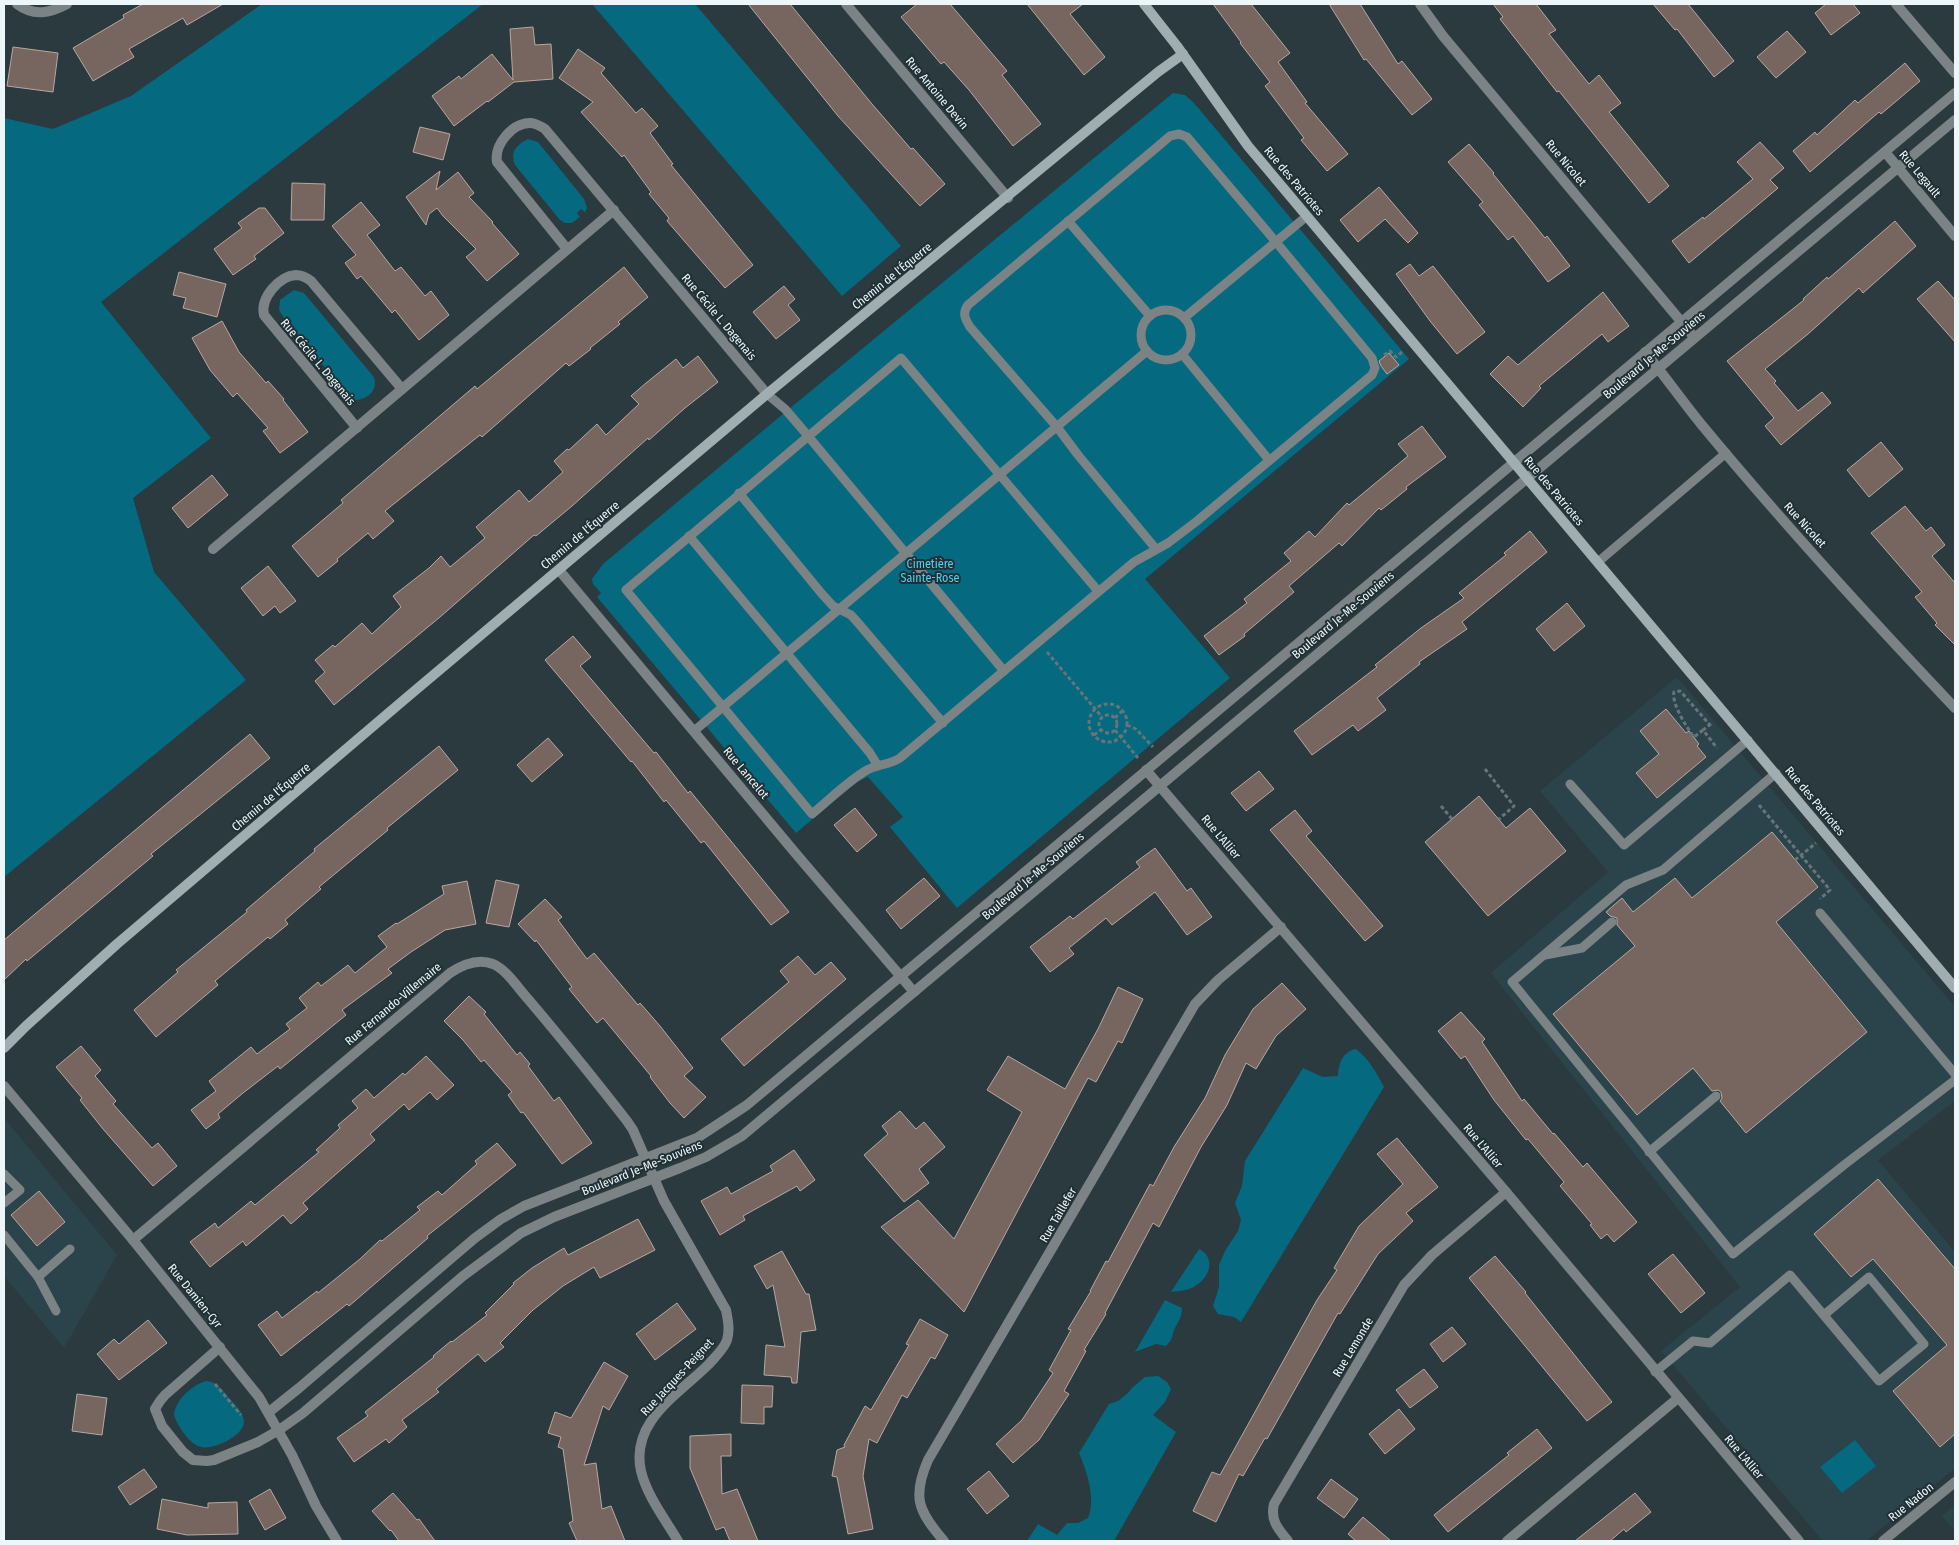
<svg xmlns="http://www.w3.org/2000/svg" width="1959" height="1545" viewBox="0 0 1959 1545" font-family="'Fira Sans Condensed',sans-serif">
	<style>
		.built { fill: #2b444b }
		.green { fill: #05697f }
		.building { fill: #76665f; stroke: #b9a7a0 }
		.lines { fill: none; stroke-linecap: round; stroke-linejoin: round }
		.path { stroke: #677579; stroke-width: 3; stroke-dasharray: 4 2.5; stroke-linecap: butt }
		.lane { stroke: #7b8385; stroke-width: 9 }
		.street { stroke: #7b8385; stroke-width: 10 }
		.secondary { stroke: #a0adb1; stroke-width: 10 }
		.labels { text-anchor: middle; stroke-width: 4; stroke-linejoin: round; paint-order: stroke }
		.street-label { font-size: 12px; fill: #edf7fa; stroke: #203035 }
		.park-label { font-size: 12px; fill: #4bd1f6; stroke: #203035 }
	</style>
	<rect width="100%" height="100%" fill="#2a3a3f"/>
	<g class="built">
		<path d="M1677 677 1955 1007V1101L1878 1160 1955 1252V1468L1866 1541H1823L1661 1351 1740 1287 1491 973 1608 872 1540 791Z"/>
		<path d="M4 1118 117 1255 64 1348 4 1276Z"/>
		<path d="M1955 1505V1531L1942 1516Z"/>
	</g>
	<g class="green">
		<path d="M262 4H483L101 302 211 438 133 498 154 572 246 680 4 877V118L53 129 131 96Z"/>
		<path d="M592 4H695L901 246 842 296Z"/>
		<path d="M1173 93 1185 95 1194 103 1409 359 1145 579 1230 678 957 908 890 827 903 817 868 777 857 782 796 833 597 597 601 593 593 584 592 579 603 564 789 409Z"/>
		<path d="M528 139 538 142 584 199 587 208 585 212 581 209 577 213 580 217 572 223H565L560 220 515 165C510 152 516 145 528 139Z"/>
		<path d="M294 290 304 293 373 376C380 389 367 400 355 400L349 397 282 315 279 310 280 300Z"/>
		<path d="M1356 1049C1368 1058 1377 1073 1384 1087L1241 1322 1234 1317 1218 1314 1213 1306 1219 1287V1265L1225 1251 1238 1231 1241 1220 1235 1203 1242 1186 1245 1161 1303 1068 1323 1077 1338 1076C1338 1064 1343 1051 1356 1049Z"/>
		<path d="M1199 1249C1214 1256 1212 1274 1198 1284 1191 1290 1181 1291 1171 1292Z"/>
		<path d="M1165 1300 1182 1308C1182 1317 1179 1320 1175 1328 1171 1337 1174 1338 1166 1346L1156 1344 1135 1352Z"/>
		<path d="M1158 1376 1167 1382 1171 1389 1165 1402 1153 1415 1176 1432 1114 1541H1027L1038 1524 1057 1535 1067 1523H1078L1088 1518C1096 1498 1087 1472 1079 1453L1109 1404 1118 1401 1128 1393 1133 1387 1145 1377Z"/>
		<path d="M206 1381C217 1381 223 1391 230 1399 235 1405 244 1413 244 1422 244 1436 213 1450 201 1447 189 1444 177 1425 174 1415 175 1400 192 1385 206 1381Z"/>
		<path d="M1855 1440 1876 1466 1842 1493 1820 1467Z"/>
	</g>
	<g class="building">
		<path d="M143 4H223L187 25 183 18 129 49 134 57 93 81 73 48 124 18 123 15Z"/>
		<path d="M748 4H790L872 104 911 149 913 148 945 184 920 206 838 116Z"/>
		<path d="M917 4H950L1007 71 1002 75 1041 124 1013 146 969 90 944 62 941 64 901 17Z"/>
		<path d="M1027 4H1083L1070 14 1105 57 1084 75Z"/>
		<path d="M1213 4H1251L1290 53 1278 62 1307 102 1305 103 1348 154 1327 171 1301 140 1304 138 1265 86 1270 82 1240 43 1241 42Z"/>
		<path d="M1329 4H1360L1398 64 1402 61 1432 99 1412 115 1366 59 1364 60Z"/>
		<path d="M1493 4H1536L1556 30 1549 34 1589 84 1599 75 1621 103 1609 112 1669 186 1649 203 1559 91 1557 92 1521 46 1500 19 1503 17Z"/>
		<path d="M1653 4H1688L1734 61 1714 77 1677 29 1675 30Z"/>
		<path d="M1826 4H1853L1860 13 1831 35 1815 13Z"/>
		<path d="M533 27 535 45 551 44 553 79 514 82 488 102 487 101 454 126 432 96 459 76 461 79 492 54 513 80 510 29Z"/>
		<path d="M1787 31 1806 52 1776 78 1757 57Z"/>
		<path d="M13 47 58 53 53 92 7 86Z"/>
		<path d="M578 49 605 68 601 73 636 113 642 108 658 126 650 133 673 164 671 165 753 265 725 288 667 221 669 218 649 194 651 192 624 155 622 157 581 112 593 102 559 78Z"/>
		<path d="M1905 63 1920 81 1881 114 1879 112 1810 172 1793 151 1815 132 1817 135 1855 100 1858 103Z"/>
		<path d="M420 127 450 134 443 160 413 152Z"/>
		<path d="M1760 142 1784 168 1770 180 1778 188 1689 263 1672 241 1703 217 1704 219 1753 179 1737 162Z"/>
		<path d="M1469 144 1494 173 1493 174 1545 238 1547 236 1570 266 1548 282 1513 236 1508 240 1479 205 1483 202 1448 162Z"/>
		<path d="M440 171 436 190 458 172 474 193 469 197 493 222 492 223 519 254 487 281 466 257 476 249 443 216 437 208 429 214 426 225 406 197Z"/>
		<path d="M292 183 325 184 324 220H291Z"/>
		<path d="M1379 187 1418 233 1408 243 1385 219 1358 242 1340 220Z"/>
		<path d="M361 202 380 225 367 235 395 271 401 267 425 296 431 291 449 315 419 340 395 310 392 313 361 276 357 279 345 263 356 255 332 226Z"/>
		<path d="M259 208H265L284 233 254 256 256 259 233 275 214 249 242 228 238 223Z"/>
		<path d="M1895 221 1916 246 1863 293 1859 288 1808 334 1765 369 1776 381 1774 383 1798 411 1822 392 1831 403 1781 445 1765 426 1774 418 1727 361 1804 300 1803 299 1827 277 1828 279Z"/>
		<path d="M1410 264 1419 276 1433 266 1485 332 1457 354 1430 321 1396 274Z"/>
		<path d="M624 267 648 297 618 322 620 324 590 348 591 349 569 366 566 363 482 437 480 435 385 511 394 521 373 539 368 533 337 559 338 561 318 577 292 546 343 503 341 500 475 386 477 389Z"/>
		<path d="M179 272 226 284 217 317 183 308 186 298 173 295Z"/>
		<path d="M1938 281 1955 300V342L1917 299Z"/>
		<path d="M784 286 795 299 788 305 800 320 776 339 753 312Z"/>
		<path d="M1603 292 1629 326 1608 342 1602 334 1539 386 1541 388 1523 407 1490 374 1508 356 1518 365Z"/>
		<path d="M222 321 239 352 266 383 268 381 284 399 283 400 308 432 280 453 263 431 268 428 237 393 233 397 210 370 192 338Z"/>
		<path d="M1389 353 1399 365 1387 374 1381 366 1379 361Z"/>
		<path d="M698 356 718 382 685 408 649 440 648 438 572 506 536 536 534 535 440 617 334 705 315 681 325 672 315 660 333 645 335 647 362 623 372 634 401 607 393 596 429 568 441 556 450 567 485 538 476 527 490 515 519 490 529 502 563 472 554 461 567 449 569 450 597 424 606 435 639 404 631 396 646 383 676 359 683 368Z"/>
		<path d="M1422 426 1446 457 1406 487 1407 489 1381 510 1379 508 1342 546 1339 543 1289 586 1294 592 1244 634 1245 636 1219 655 1204 636 1247 603 1244 599 1291 561 1284 553 1309 531 1315 537 1347 503 1349 505 1408 456 1398 444Z"/>
		<path d="M1881 442 1903 469 1869 497 1847 470Z"/>
		<path d="M212 475 228 495 188 528 172 508Z"/>
		<path d="M1905 506 1926 531 1931 527 1945 545 1932 556 1955 583V645L1935 625 1937 623 1915 597 1922 592 1871 533Z"/>
		<path d="M1530 531 1547 552 1462 622 1467 629 1419 662 1420 664 1377 698 1386 710 1358 731 1353 725 1312 755 1294 731 1377 667 1375 665 1421 628 1464 598 1459 593 1506 555 1504 553Z"/>
		<path d="M268 566 296 601 280 613 275 606 263 616 241 588Z"/>
		<path d="M1567 603 1585 626 1554 651 1536 629Z"/>
		<path d="M573 636 591 657 580 666 654 753 656 752 688 793 690 791 789 912 771 925 704 841 701 843 666 800 664 802 632 761 631 762 545 660Z"/>
		<path d="M1666 709 1686 733 1689 731 1699 744 1697 746 1706 757 1657 798 1636 773 1659 754 1640 731Z"/>
		<path d="M250 734 270 758 151 854 153 856 27 961 26 959 4 980V940Z"/>
		<path d="M548 738 563 755 532 782 517 765Z"/>
		<path d="M439 746 458 770 387 828 388 830 319 887 321 889 285 920 288 924 270 939 268 937 215 981 218 985 156 1037 134 1010 178 972 176 970 247 912 246 910 315 851 314 849Z"/>
		<path d="M1259 771 1274 789 1246 811 1231 793Z"/>
		<path d="M1479 796 1506 828 1530 808 1566 851 1488 916 1425 842Z"/>
		<path d="M855 808 877 835 857 852 834 825Z"/>
		<path d="M1295 810 1312 831 1306 836 1383 926 1365 941 1270 830Z"/>
		<path d="M1772 832 1818 887 1776 922 1867 1032 1746 1133 1720 1101 1722 1098 1721 1092 1718 1090 1712 1091 1693 1068 1637 1115 1553 1014 1635 946 1617 925V918L1610 916 1606 912 1622 898 1633 912 1675 878 1692 898Z"/>
		<path d="M1155 848 1187 891 1191 888 1212 917 1187 935 1155 892 1112 925 1106 918 1069 948 1074 954 1050 972 1030 947 1070 916 1073 919 1140 867 1136 862Z"/>
		<path d="M924 878 940 896 901 929 886 910Z"/>
		<path d="M496 880 519 885 509 927 486 923Z"/>
		<path d="M467 881 476 924 445 930 411 952 388 969 392 973 342 1010 346 1015 280 1069 278 1066 243 1093 218 1114 220 1118 206 1129 191 1110 216 1091 209 1081 251 1047 257 1054 290 1029 286 1024 307 1008 299 998 318 982 321 986 348 965 355 973 387 947 378 936 396 923 397 924 444 894 442 886Z"/>
		<path d="M545 899 562 917 558 920 587 959 594 953 638 1005 640 1003 660 1026 693 1068 684 1076 706 1097 684 1118 670 1103 650 1077 651 1076 603 1018 597 1023 569 989 572 987 536 940 535 942 518 924Z"/>
		<path d="M798 956 815 975 831 962 846 979 744 1066 721 1039 789 982 780 971Z"/>
		<path d="M1282 983 1306 1009 1276 1036 1256 1069 1246 1063 1227 1105 1201 1147 1159 1227 1153 1223 1105 1313 1106 1314 1084 1350 1086 1351 1064 1391 1069 1394 1039 1440 1013 1463 996 1444 1022 1420 1053 1373 1049 1370 1071 1330 1068 1329 1091 1291H1090L1106 1261 1108 1262 1150 1184 1153 1186 1174 1147 1205 1098 1225 1055 1253 1009Z"/>
		<path d="M1118 987 1143 999 1122 1043 1118 1041 1096 1082 1088 1078 964 1312 881 1227 918 1200 954 1239 1022 1112 987 1090 1008 1056 1065 1089 1098 1029Z"/>
		<path d="M469 996 486 1012 484 1014 517 1055 520 1052 530 1064 528 1066 554 1101 559 1097 592 1143 562 1164 523 1112 521 1113 508 1095 512 1092 484 1060 481 1062 463 1040 444 1021Z"/>
		<path d="M1461 1012 1485 1039 1482 1042 1522 1101 1524 1099 1553 1134 1554 1133 1583 1167 1587 1163 1637 1222 1614 1242 1607 1234 1601 1239 1590 1225 1592 1224 1560 1186 1564 1182 1528 1139 1526 1140 1494 1100 1465 1056 1461 1059 1438 1031Z"/>
		<path d="M81 1046 101 1070 95 1076 116 1101 113 1104 152 1148 158 1143 177 1166 153 1186 103 1129 80 1100 82 1098 56 1067Z"/>
		<path d="M426 1056 454 1085 437 1100 430 1092 409 1110 404 1104 370 1134 375 1140 303 1203 308 1209 291 1224 283 1215 246 1246 243 1241 210 1267 190 1242 215 1223 218 1228 251 1201 255 1205 319 1152 316 1150 340 1128 338 1125 358 1108 352 1101 366 1089 374 1098 403 1073 405 1075Z"/>
		<path d="M900 1111 916 1129 924 1122 945 1147 919 1169 929 1183 904 1202 864 1155 888 1134 882 1126Z"/>
		<path d="M1397 1138 1438 1187 1406 1213 1413 1221 1378 1254 1340 1314 1338 1313 1267 1439 1265 1438 1243 1476 1239 1474 1216 1522 1193 1511 1212 1472 1220 1475 1317 1300 1337 1270 1334 1268 1359 1226 1403 1184 1377 1154Z"/>
		<path d="M497 1143 516 1165 427 1236 428 1238 349 1306 347 1304 281 1356 258 1325 277 1311 282 1318 317 1291 318 1293 360 1259 380 1240 382 1241 420 1210 417 1207 438 1191 442 1195 477 1164 475 1161Z"/>
		<path d="M794 1150 815 1180 800 1191 797 1186 743 1216 745 1220 720 1235 701 1201 727 1187 731 1194 773 1171 770 1166Z"/>
		<path d="M1878 1179 1955 1269V1434L1940 1447 1893 1391 1947 1345 1873 1259 1851 1277 1814 1234Z"/>
		<path d="M39 1191 65 1222 37 1246 11 1215Z"/>
		<path d="M638 1219 655 1250 600 1278 594 1267 563 1286 533 1310 500 1343 504 1347 485 1362 478 1354 436 1389 439 1392 402 1420 407 1427 389 1443 386 1439 354 1462 337 1438 368 1416 365 1412 434 1357 433 1356 451 1341 452 1342 487 1315 485 1313 514 1284 513 1283 532 1268 564 1248 568 1255Z"/>
		<path d="M782 1251 806 1294H809L816 1330 801 1332 797 1383H792L791 1377 764 1375 766 1345 785 1347 773 1285 767 1289 754 1266Z"/>
		<path d="M1673 1254 1705 1293 1681 1313 1648 1274Z"/>
		<path d="M1495 1256 1526 1292 1525 1293 1612 1402 1587 1421 1469 1278Z"/>
		<path d="M677 1303 696 1329 655 1360 636 1334Z"/>
		<path d="M920 1319 948 1335 935 1359 931 1357 907 1398 902 1395 877 1443 869 1439 863 1476 873 1529 848 1534 837 1477 832 1476 837 1450 845 1447 844 1445 865 1406 871 1410 909 1345 906 1344Z"/>
		<path d="M148 1320 167 1343 119 1380 97 1354 114 1339 119 1344Z"/>
		<path d="M1452 1327 1466 1344 1443 1362 1430 1344Z"/>
		<path d="M604 1362 628 1376 609 1410 603 1406 584 1465 596 1463 602 1509 611 1506 625 1541H577L569 1523 573 1521 563 1449 558 1447 561 1437 548 1433 555 1412 571 1418Z"/>
		<path d="M1424 1369 1438 1387 1410 1408 1396 1390Z"/>
		<path d="M742 1385 773 1386 772 1407H764V1424L741 1423Z"/>
		<path d="M77 1394 107 1398 102 1435 72 1431Z"/>
		<path d="M1399 1409 1415 1429 1385 1454 1369 1434Z"/>
		<path d="M1537 1429 1552 1448 1448 1532 1434 1515 1509 1455 1507 1453Z"/>
		<path d="M731 1434V1456H721L722 1494 737 1489 758 1541H730L724 1527 716 1530 690 1468V1436Z"/>
		<path d="M144 1469 157 1487 130 1505 118 1487Z"/>
		<path d="M989 1471 1009 1496 987 1514 967 1489Z"/>
		<path d="M1331 1479 1358 1499 1344 1518 1317 1498Z"/>
		<path d="M270 1489 286 1518 265 1530 249 1501Z"/>
		<path d="M393 1493 417 1520 419 1519 435 1541H399L391 1530 390 1531 372 1511Z"/>
		<path d="M1635 1493 1651 1512 1626 1532 1624 1529 1610 1541H1575Z"/>
		<path d="M162 1499 208 1508V1503L237 1502 238 1534 187 1535 157 1529Z"/>
		<path d="M1363 1517 1391 1541H1356L1348 1534Z"/>
	</g>
	<g class="lines">
		<g class="path">
			<path d="M1384 355 1390 351 1396 357 1402 352"/>
			<path d="M1047 652 1102 717"/>
			<circle cx="1108" cy="723" r="19"/>
			<circle cx="1108" cy="724" r="9"/>
			<path d="M1115 718 1122 711"/>
			<path d="M1711 724 1703 730 1717 748"/>
			<path d="M1127 725 1136 729 1153 747"/>
			<path d="M1115 730 1138 758"/>
			<path d="M1703 730 1694 737C1687 728 1671 703 1674 692L1680 691 1682 693 1710 725"/>
			<path d="M1094 735 1102 729"/>
			<path d="M1485 769 1514 806 1499 819"/>
			<path d="M1759 805 1830 890 1820 899"/>
			<path d="M1441 806 1452 819"/>
			<path d="M1795 860 1816 843"/>
			<path d="M215 1384 241 1415"/>
		</g>
		<g class="lane">
			<path d="M1068 221 1150 316"/>
			<circle cx="1166" cy="335" r="25"/>
			<path d="M1184 318 1307 216"/>
			<path d="M1182 354 1269 460"/>
			<path d="M767 394 785 409 803 430 1004 671"/>
			<path d="M739 493 822 594 833 606 851 615 859 624 943 723"/>
			<path d="M689 536 870 753 878 766"/>
			<path d="M1598 562 1726 453"/>
			<path d="M1098 591 901 358 626 590 812 814C830 799 848 781 867 770 878 764 889 765 900 758L1134 562 1168 543 1197 521 1372 375 1375 368 1372 358 1276 242 1187 137 1179 134 1170 136 1156 148 968 305C962 313 965 319 970 327L1057 427 1078 455 1156 549"/>
			<path d="M694 731 1147 351"/>
			<path d="M1776 773 1663 870 1626 885 1512 982 1733 1254 1844 1165 1955 1080"/>
			<path d="M1570 784 1624 845 1748 740"/>
			<path d="M1820 913 1955 1074"/>
			<path d="M1545 955 1582 948 1612 922"/>
			<path d="M1649 1152 1716 1096"/>
			<path d="M4 1174 20 1190 4 1203"/>
			<path d="M4 1235 38 1277 56 1311"/>
			<path d="M38 1277 70 1249"/>
			<path d="M1655 1372 1693 1341 1710 1343 1790 1275 1879 1381 1924 1344 1869 1277 1824 1315"/>
		</g>
		<g class="street">
			<path d="M17 4C34 17 50 13 67 4"/>
			<path d="M846 4 1008 198"/>
			<path d="M1420 4 1443 36 1694 337"/>
			<path d="M1896 4 1955 73"/>
			<path d="M1885 152 1955 236"/>
			<path d="M567 249 497 162C494 145 512 123 530 123 536 123 540 126 545 129L767 394"/>
			<path d="M1645 352C1665 376 1682 401 1701 424 1782 522 1868 616 1955 708"/>
			<path d="M357 428 264 315C260 298 279 276 296 275 302 275 307 278 311 281L402 389"/>
			<path d="M213 549 614 210"/>
			<path d="M559 570 797 855 914 992"/>
			<path d="M1146 770 1506 1192 1799 1541"/>
			<path d="M4 1086 133 1240 259 1397 292 1455 316 1506 337 1541"/>
			<path d="M133 1240 450 973C462 965 478 958 493 964 507 970 518 988 528 999 562 1039 595 1080 627 1121L633 1130 664 1201 726 1310C728 1320 730 1330 727 1340 724 1349 715 1357 709 1364 679 1394 630 1421 641 1471 647 1496 665 1519 678 1541"/>
			<path d="M220 1347 165 1395 160 1401 155 1409 162 1426 183 1452 193 1460 207 1461 214 1460 258 1442 279 1430 303 1413 463 1276 521 1233 554 1217 680 1168 706 1157 742 1136 1955 120"/>
			<path d="M269 1412 299 1388 475 1238 501 1219 524 1206 697 1138 747 1105 1955 93"/>
			<path d="M944 1541C918 1511 912 1497 928 1460L1195 1004 1218 980 1281 927"/>
			<path d="M1288 1541C1278 1529 1270 1520 1274 1504L1404 1285 1432 1255 1506 1192"/>
			<path d="M1507 1541 1678 1398"/>
			<path d="M1883 1541 1955 1482"/>
		</g>
		<g class="secondary">
			<path d="M1144 4 1177 46 1248 146 1955 988"/>
			<path d="M4 1048 26 1026 117 944 405 699 767 394 1158 72 1183 54"/>
		</g>
	</g>
	<g class="labels">
		<g class="street-label">
			<text transform="translate(937 93) rotate(50)" y="4">Rue Antoine Devin</text>
			<text transform="translate(1566 163) rotate(50)" y="4">Rue Nicolet</text>
			<text transform="translate(1920 174) rotate(50)" y="4">Rue Legault</text>
			<text transform="translate(1294 181) rotate(50)" y="4">Rue des Patriotes</text>
			<text transform="translate(892 276) rotate(-39)" y="4">Chemin de l'Équerre</text>
			<text transform="translate(719 317) rotate(50)" y="4">Rue Cécile L. Dagenais</text>
			<text transform="translate(1654 355) rotate(-40)" y="4">Boulevard Je-Me-Souviens</text>
			<text transform="translate(318 362) rotate(50)" y="4">Rue Cécile L. Dagenais</text>
			<text transform="translate(1554 491) rotate(50)" y="4">Rue des Patriotes</text>
			<text transform="translate(1805 525) rotate(48)" y="4">Rue Nicolet</text>
			<text transform="translate(580 535) rotate(-40)" y="4">Chemin de l'Équerre</text>
			<text transform="translate(1343 615) rotate(-40)" y="4">Boulevard Je-Me-Souviens</text>
			<text transform="translate(746 773) rotate(50)" y="4">Rue Lancelot</text>
			<text transform="translate(271 797) rotate(-40)" y="4">Chemin de l'Équerre</text>
			<text transform="translate(1815 801) rotate(50)" y="4">Rue des Patriotes</text>
			<text transform="translate(1221 837) rotate(50)" y="4">Rue L'Allier</text>
			<text transform="translate(1033 876) rotate(-40)" y="4">Boulevard Je-Me-Souviens</text>
			<text transform="translate(393 1004) rotate(-40)" y="4">Rue Fernando-Villemaire</text>
			<text transform="translate(1483 1146) rotate(50)" y="4">Rue L'Allier</text>
			<text transform="translate(642 1168) rotate(-22)" y="4">Boulevard Je-Me-Souviens</text>
			<text transform="translate(1058 1215) rotate(-60)" y="4">Rue Taillefer</text>
			<text transform="translate(195 1296) rotate(51)" y="4">Rue Damien-Cyr</text>
			<text transform="translate(1353 1347) rotate(-59)" y="4">Rue Lemonde</text>
			<text transform="translate(677 1377) rotate(-47)" y="4">Rue Jacques-Peignet</text>
			<text transform="translate(1744 1457) rotate(50)" y="4">Rue L'Allier</text>
			<text transform="translate(1911 1502) rotate(-39)" y="4">Rue Nadon</text>
		</g>
		<g class="park-label">
			<text x="930" y="568">Cimetière<tspan x="930" dy="14">Sainte-Rose</tspan></text>
		</g>
	</g>
	<rect width="1959" height="1545" fill="none" stroke="#edf7fa" stroke-width="10"/>
</svg>
